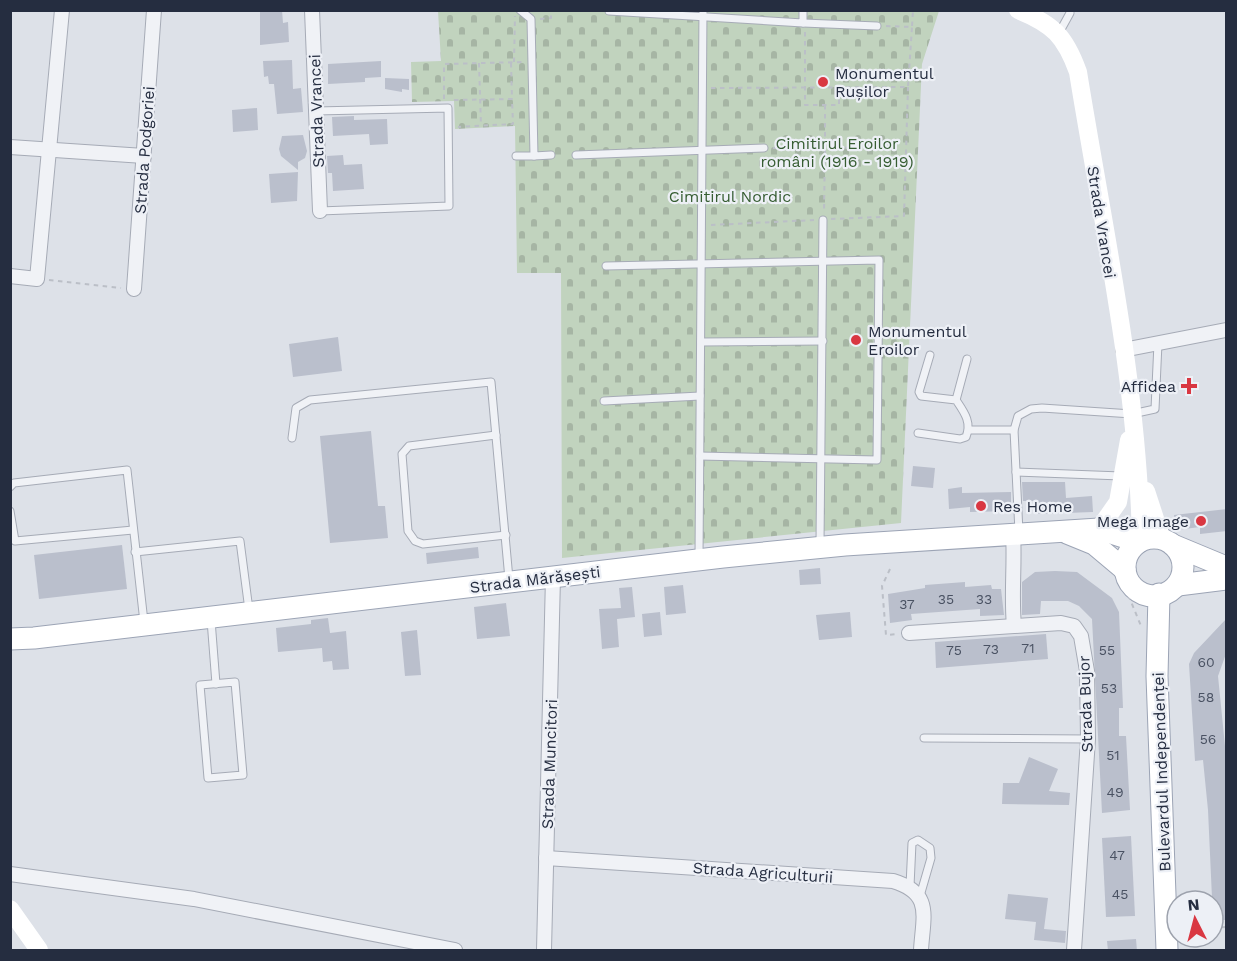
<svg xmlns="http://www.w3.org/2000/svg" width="1237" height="961" viewBox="0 0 1237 961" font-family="'Work Sans',sans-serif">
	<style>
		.cemetery { fill: url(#cemetery-stones) }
		.building { fill: #babfcc }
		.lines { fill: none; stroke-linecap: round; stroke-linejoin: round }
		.lane-casing { stroke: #a6abb6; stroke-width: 9 }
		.street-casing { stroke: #a6abb6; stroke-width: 16 }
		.primary-casing { stroke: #9ca4b5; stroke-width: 23 }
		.path { stroke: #bbbfc7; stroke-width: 2; stroke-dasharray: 4.5 4.5; stroke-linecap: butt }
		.lane { stroke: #f0f2f6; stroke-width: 7 }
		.street { stroke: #f0f2f6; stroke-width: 14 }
		.secondary { stroke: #fff; stroke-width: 18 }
		.primary { stroke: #fff; stroke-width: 21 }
		.poi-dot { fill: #d93742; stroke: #edf0f6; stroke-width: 2 }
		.labels { text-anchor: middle; stroke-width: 4.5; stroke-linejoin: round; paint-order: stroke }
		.number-label { font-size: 14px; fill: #4a5263 }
		.poi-label { font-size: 16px; fill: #252d40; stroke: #edf0f6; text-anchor: start }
		.street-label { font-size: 16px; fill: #252d40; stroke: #edf0f6 }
		.park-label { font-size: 16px; fill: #365d32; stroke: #edf0f6 }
	</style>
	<defs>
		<pattern id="cemetery-stones" width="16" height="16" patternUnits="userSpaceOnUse" patternTransform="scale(1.5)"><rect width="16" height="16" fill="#c1d3be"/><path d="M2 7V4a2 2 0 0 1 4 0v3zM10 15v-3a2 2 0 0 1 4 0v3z" fill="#a6b5a4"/></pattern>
	</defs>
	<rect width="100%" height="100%" fill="#dde1e8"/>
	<path class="cemetery" d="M438 11H939L922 64 901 523 562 558 561 273H517L515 126 455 129 454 101 412 102 411 62 441 61Z"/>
	<g class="building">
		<path d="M260 10H282L283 23 288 22 289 42 260 45Z"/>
		<path d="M292 60 293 89 301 88 303 112 277 114 274 84H269L268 76 264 77 263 61Z"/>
		<path d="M381 61V77L365 78V82L328 84V64Z"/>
		<path d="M385 78 409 79V90L402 89V92L385 89Z"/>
		<path d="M257 108 258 130 233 132 232 110Z"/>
		<path d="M354 116V120L387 119 388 144 370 145 369 134 333 136 332 117Z"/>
		<path d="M303 135 307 151 305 158 298 162V170L281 156 279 149 282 136Z"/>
		<path d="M343 155 344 165 362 164 364 189 333 191 332 173H328L327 156Z"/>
		<path d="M298 172 297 201 271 203 269 174Z"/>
		<path d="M338 337 342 371 293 377 289 344Z"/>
		<path d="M371 431 378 506H385L388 538 330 543 320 436Z"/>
		<path d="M913 466 935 468 933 488 911 486Z"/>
		<path d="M1022 482H1065L1066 498 1092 496 1093 512 1038 514V501H1023Z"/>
		<path d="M962 487V493L1011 492V511L970 512V507L949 509 948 489Z"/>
		<path d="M1227 509V531L1200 534V527L1176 530 1174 515Z"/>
		<path d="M122 545 127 589 39 599 34 555Z"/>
		<path d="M478 547 479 558 427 564 426 553Z"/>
		<path d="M820 568 821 584 800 585 799 570Z"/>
		<path d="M1055 571 1077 572 1112 598 1119 612 1123 708H1119V736H1126L1130 810 1102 813 1092 619 1079 606 1068 601H1041L1040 614 1022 615V582L1035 572Z"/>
		<path d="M965 582V587L991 585 992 589H1001L1004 615 980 616V609L911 614 912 620 890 623 888 594 925 588V585Z"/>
		<path d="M683 585 686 613 666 615 664 587Z"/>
		<path d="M632 587 635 617 617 619 619 647 602 649 599 609 621 608 619 588Z"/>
		<path d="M506 603 510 636 477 639 474 607Z"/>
		<path d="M660 612 662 635 644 637 642 614Z"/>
		<path d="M850 612 852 637 819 640 816 615Z"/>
		<path d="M328 618 330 633 346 631 349 669 333 670 332 661 323 662 322 648 278 652 276 628 311 624V620Z"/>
		<path d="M1227 618V651L1218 676 1227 766V920H1213L1208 810 1203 760 1195 761 1189 664 1194 653Z"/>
		<path d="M417 630 421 675 405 676 401 632Z"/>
		<path d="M1046 634 1048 659 936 668 935 642Z"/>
		<path d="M1029 757 1058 769 1049 791 1070 793 1069 805 1002 804 1003 783H1019Z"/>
		<path d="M1131 836 1135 916 1106 917 1102 838Z"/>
		<path d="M1008 894 1048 898 1044 929 1066 931 1065 943 1034 940 1036 922 1005 919Z"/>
		<path d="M1136 939 1137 951H1108L1107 941Z"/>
	</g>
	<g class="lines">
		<g class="lane-casing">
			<g id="lane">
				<path d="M520 10 531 19 534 156 551 155"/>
				<path d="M609 11 803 23V10"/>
				<path d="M803 23 877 26"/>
				<path d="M1059 33 1070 13"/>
				<path d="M316 111 448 108 449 206 320 211"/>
				<path d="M576 155 764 148"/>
				<path d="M516 156H534"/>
				<path d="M606 266 879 260 877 460 700 456"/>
				<path d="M701 342 823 341"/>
				<path d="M956 400 967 359"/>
				<path d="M604 401 700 396"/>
				<path d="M969 430H1014"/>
				<path d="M918 433 960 439 966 437C972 422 964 412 956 400L921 396 919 392 930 355"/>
				<path d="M496 435 409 446 402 454 408 531 415 541 423 544 506 535"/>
				<path d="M292 438 296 408 310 400 491 382 509 579"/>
				<path d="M1016 472 1121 476"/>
				<path d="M10 487 14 483 127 470 144 622"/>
				<path d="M10 511 15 541 133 530"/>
				<path d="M1019 532 1014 430 1018 416 1031 409 1042 408 1132 414 1155 409 1158 343"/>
				<path d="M820 544 823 220"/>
				<path d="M135 552 240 541 249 610"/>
				<path d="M699 557 703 10"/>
				<path d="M211 620 216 684"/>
				<path d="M235 682 243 775 208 778 200 685Z"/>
				<path d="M924 738 1088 739"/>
				<path d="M910 886 912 843 918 840 930 848 931 858 920 896"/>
			</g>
		</g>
		<g class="street-casing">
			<g id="street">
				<path d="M312 10 320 211"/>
				<path d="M10 147 144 156"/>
				<path d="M10 276 37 279 62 10"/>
				<path d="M134 289 154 10"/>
				<path d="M1123 350 1226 330"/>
				<path d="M1013 533C1015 564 1011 594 1014 626"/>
				<path d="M909 633 1061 623 1074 626 1081 636 1087 671 1088 739 1074 950"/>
				<path d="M546 858 893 881C933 893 923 916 921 950"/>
				<path d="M10 874 194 899 455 950"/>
				<path d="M544 950 553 577"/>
			</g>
		</g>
		<g class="primary-casing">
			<g id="primary">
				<path d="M1067 533 1094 544 1125 570"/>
				<circle cx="1154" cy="567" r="29"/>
				<path d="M1173 545 1226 567"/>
				<path d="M1178 585 1226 579"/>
				<path d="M1159 594 1157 676 1167 950"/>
				<path d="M10 639 34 638 723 557 845 545 1099 529 1139 542"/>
			</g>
		</g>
		<g class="path">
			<path d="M540 19 551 18V10"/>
			<path d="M886 26 912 27 913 10"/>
			<path d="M805 32V105H839V88"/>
			<path d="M514 62 515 16"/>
			<path d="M479 63 481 126"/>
			<path d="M511 63 512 99"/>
			<path d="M711 88 908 87 912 27"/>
			<path d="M444 99V64L523 62"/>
			<path d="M454 100 512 99 513 124 458 127"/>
			<path d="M825 105V148L881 147"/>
			<path d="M773 148H825L824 213"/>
			<path d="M831 219 904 216 908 87"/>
			<path d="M711 225 814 220"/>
			<path d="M49 280 121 288"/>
			<path d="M890 569 882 586 886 635 897 634"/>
			<path d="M1125 587 1141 626"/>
			<path d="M1213 928 1226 927"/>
		</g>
		<use href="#lane" class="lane"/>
		<use href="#street" class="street"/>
		<g class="secondary">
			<path d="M1018 10C1053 24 1065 36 1078 72 1103 227 1138 383 1141 541"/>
			<path d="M1146 491 1162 540"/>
			<path d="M1099 529 1118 502 1129 440"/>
			<path d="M10 909 39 950"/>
		</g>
		<use href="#primary" class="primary"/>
	</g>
	<g class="poi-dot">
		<circle cx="823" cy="82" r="6"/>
		<circle cx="856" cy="340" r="6"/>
		<path d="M1186 377h6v6h6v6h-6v6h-6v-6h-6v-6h6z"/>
		<circle cx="981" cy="506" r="6"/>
		<circle cx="1201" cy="521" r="6"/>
	</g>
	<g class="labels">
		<g class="number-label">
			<text x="946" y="604">35</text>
			<text x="984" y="604">33</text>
			<text x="907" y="609">37</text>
			<text x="1028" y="653">71</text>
			<text x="991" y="654">73</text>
			<text x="954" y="655">75</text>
			<text x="1107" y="655">55</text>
			<text x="1206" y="667">60</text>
			<text x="1109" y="693">53</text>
			<text x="1206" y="702">58</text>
			<text x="1208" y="744">56</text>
			<text x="1113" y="760">51</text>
			<text x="1115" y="797">49</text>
			<text x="1117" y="860">47</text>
			<text x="1120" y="899">45</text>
		</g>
		<g class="poi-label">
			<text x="835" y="79">Monumentul<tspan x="835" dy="18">Rușilor</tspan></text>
			<text x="868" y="337">Monumentul<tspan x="868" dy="18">Eroilor</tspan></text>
			<text x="1176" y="392" text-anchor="end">Affidea</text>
			<text x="993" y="512">Res Home</text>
			<text x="1189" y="527" text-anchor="end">Mega Image</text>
		</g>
		<g class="street-label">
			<text transform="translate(316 111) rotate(-92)" y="6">Strada Vrancei</text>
			<text transform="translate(144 150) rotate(-86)" y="6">Strada Podgoriei</text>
			<text transform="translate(1102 222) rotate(81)" y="6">Strada Vrancei</text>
			<text transform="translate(535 579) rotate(-7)" y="6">Strada Mărășești</text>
			<text transform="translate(1085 704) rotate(-92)" y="6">Strada Bujor</text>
			<text transform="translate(549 764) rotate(-88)" y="6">Strada Muncitori</text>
			<text transform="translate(1161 772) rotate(-92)" y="6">Bulevardul Independenței</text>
			<text transform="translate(763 872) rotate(4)" y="6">Strada Agriculturii</text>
		</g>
		<g class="park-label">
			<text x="837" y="149">Cimitirul Eroilor<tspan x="837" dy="18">români (1916 - 1919)</tspan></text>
			<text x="730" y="202">Cimitirul Nordic</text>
		</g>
	</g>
	<rect width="1237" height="961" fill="none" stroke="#252d40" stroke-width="24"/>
	<g transform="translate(1195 919) rotate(354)"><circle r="28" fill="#edf0f6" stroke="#9da2ad" stroke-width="1.5"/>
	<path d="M0-4.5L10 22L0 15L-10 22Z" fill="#d93742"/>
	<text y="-9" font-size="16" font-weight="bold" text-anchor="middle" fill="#252d40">N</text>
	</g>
</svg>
